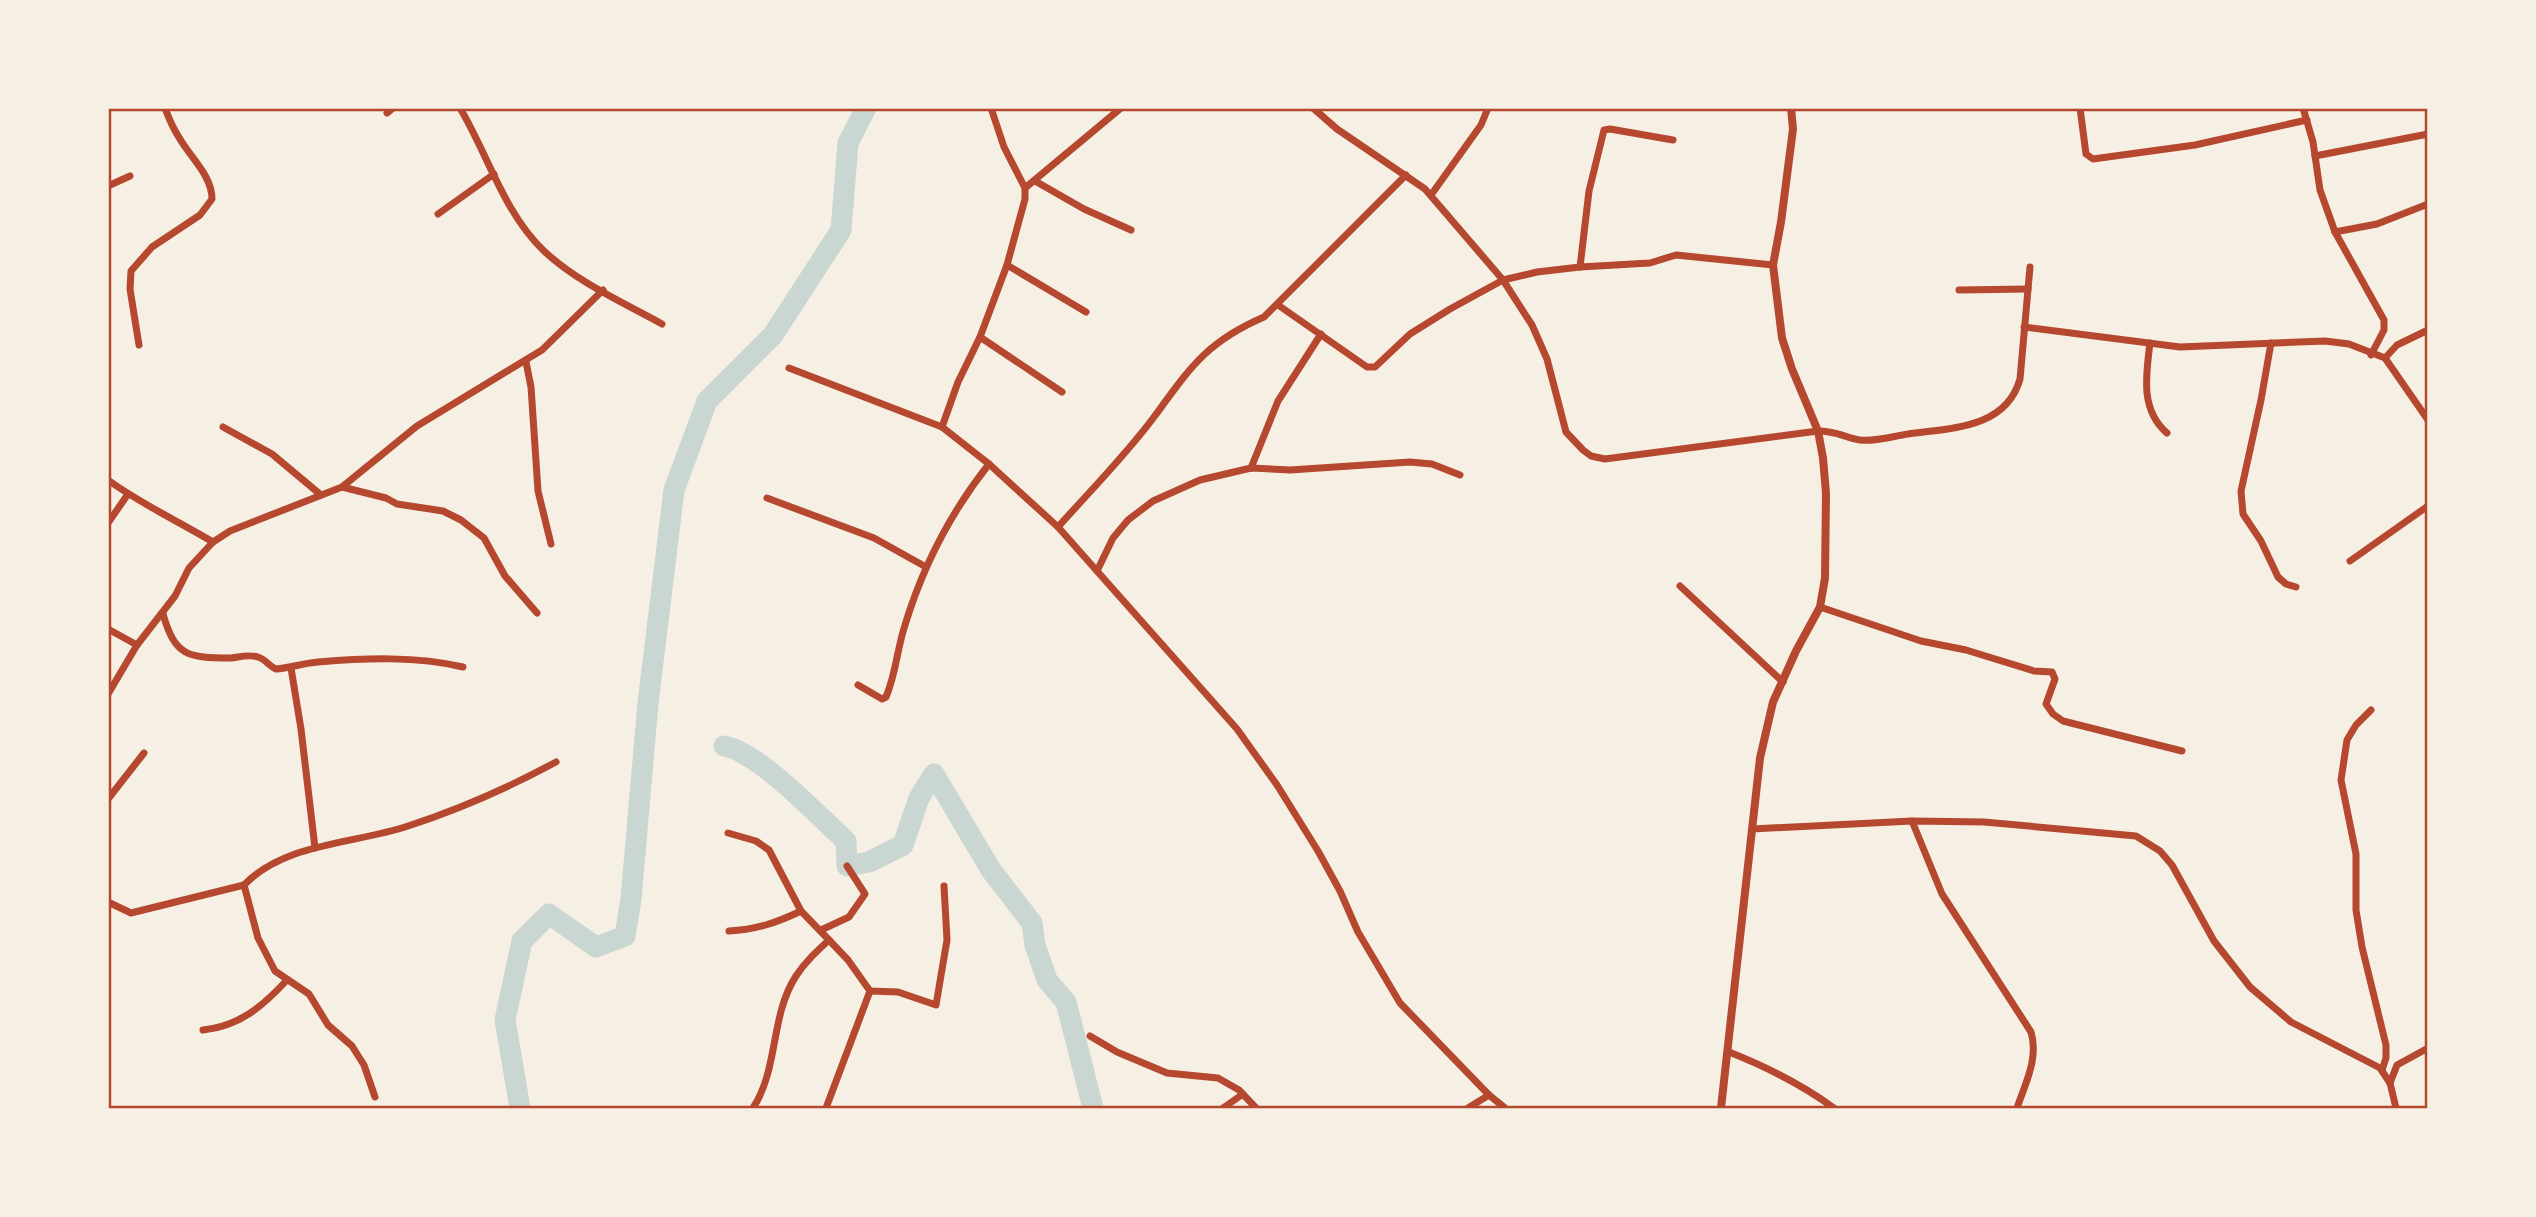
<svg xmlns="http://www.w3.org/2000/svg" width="2536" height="1217" viewBox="0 0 2536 1217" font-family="Raleway,sans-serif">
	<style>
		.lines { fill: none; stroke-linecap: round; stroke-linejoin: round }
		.river { stroke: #c9d6d2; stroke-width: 21 }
		.minor { stroke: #b5482f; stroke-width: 7 }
		.tertiary { stroke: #b5482f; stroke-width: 8 }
		.neatline { fill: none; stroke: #b5482f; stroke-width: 2.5 }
	</style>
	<rect width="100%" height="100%" fill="#f6efe4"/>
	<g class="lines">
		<g class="river">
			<path d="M724 746C759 752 818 816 846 841L847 866 869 862 903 845 919 798 934 774 991 870 1032 923 1035 945 1047 980 1066 1002 1093 1108"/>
			<path d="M520 1108 505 1020 522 941 549 914 596 947 625 936 631 899 648 703 674 490 707 401 773 335 841 230 848 143 866 108"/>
		</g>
		<g class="minor">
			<path d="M460 108C488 155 504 213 544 251 577 282 622 302 662 324"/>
			<path d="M991 108 1004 147 1025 188V199L1007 265 980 337 958 382 942 427 989 464 1058 527 1237 729 1277 785 1318 851 1340 891 1358 932 1400 1003 1489 1095 1505 1108"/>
			<path d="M1313 108 1337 129 1425 189 1503 280 1532 325 1547 359 1566 432 1583 450 1591 456 1605 459 1818 431C1836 431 1844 437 1860 440 1874 442 1894 436 1908 434 1950 428 2006 429 2020 379L2030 267"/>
			<path d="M2080 108 2086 154 2093 159 2195 145 2307 120"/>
			<path d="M2303 108 2313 142 2320 190 2335 232 2384 320V330L2371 355"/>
			<path d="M387 113 393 108"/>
			<path d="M2315 156 2428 134"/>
			<path d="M1035 181 1084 209 1131 230"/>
			<path d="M108 186 130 176"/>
			<path d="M1025 188 1121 108"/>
			<path d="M1431 195 1481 125 1488 108"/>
			<path d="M438 214 494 174"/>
			<path d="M2335 232 2377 224 2428 204"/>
			<path d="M1007 265 1086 312"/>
			<path d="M1580 267 1589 191 1604 130 1610 129 1673 140"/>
			<path d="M1959 290 2028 289"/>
			<path d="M1278 305 1367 367H1375L1410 334 1450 309 1503 280 1537 272 1580 267 1650 263 1676 255 1773 265"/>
			<path d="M2024 327 2180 347 2325 341 2349 344 2385 358 2428 420"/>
			<path d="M980 337 1062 392"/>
			<path d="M2150 343C2146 375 2140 410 2167 433"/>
			<path d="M2271 343 2261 400 2241 491 2243 514 2261 541 2278 577 2286 584 2296 587"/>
			<path d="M139 345 130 289 131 271 152 247 200 215 212 199C212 176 191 158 180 139 174 130 169 119 165 108"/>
			<path d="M2385 358 2397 345 2428 330"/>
			<path d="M526 362 531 387 538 491 551 544"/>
			<path d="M789 368 942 427"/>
			<path d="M223 427 272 454 321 495"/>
			<path d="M1251 468 1278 401 1321 334"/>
			<path d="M108 480C141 504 178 521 213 542"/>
			<path d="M342 487 386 498 397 504 443 511 461 520 484 538 505 576 537 613"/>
			<path d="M767 498 874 538 926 567"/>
			<path d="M108 523 128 494"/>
			<path d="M1058 527C1090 491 1125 456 1154 417 1190 368 1206 342 1264 317L1406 175"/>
			<path d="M2350 561 2428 506"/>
			<path d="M1097 571 1113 538 1128 520 1153 501 1200 480 1251 468 1290 470 1410 462 1432 464 1460 475"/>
			<path d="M1680 586 1783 682"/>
			<path d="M1820 607 1921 641 1966 650 2034 671 2052 672 2055 679 2046 704 2053 714 2063 721 2182 751"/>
			<path d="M163 614C175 656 187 658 231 658 240 657 249 654 258 657 265 659 269 666 276 669 290 668 304 663 318 662 366 658 416 656 463 667"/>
			<path d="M108 629 137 645"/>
			<path d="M291 668 301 729 315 848"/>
			<path d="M858 685 882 699 886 697C896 674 897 649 905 625 923 566 951 512 989 464"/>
			<path d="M108 694 137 645 175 596 189 568 213 542 230 531 342 487 417 426 542 350 603 290"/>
			<path d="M2371 710 2356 725 2347 740 2341 780 2356 854V910L2362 947 2386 1045V1058L2382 1070"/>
			<path d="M108 799 144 753"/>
			<path d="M1912 821 1942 894 2031 1032C2039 1058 2025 1084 2017 1108"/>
			<path d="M1752 829 1912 821 1984 822 2136 836 2160 851 2172 865 2214 941 2250 987 2291 1022 2380 1068 2390 1083 2396 1108"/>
			<path d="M728 833 756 841 769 850 801 911"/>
			<path d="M244 885 258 938 275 971 309 994 328 1025 352 1046 364 1065 375 1097"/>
			<path d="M108 902 131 913 244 885C286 842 355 844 408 826 460 809 508 788 556 762"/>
			<path d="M821 930 849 917 865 894 847 866"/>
			<path d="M729 931C756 930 778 922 801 911L829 940C817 951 805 962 796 976 770 1016 779 1068 753 1108"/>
			<path d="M829 940 848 960 870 991"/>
			<path d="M870 991 898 992 936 1005 947 940 944 886"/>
			<path d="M203 1030C240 1026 263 1006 287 980"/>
			<path d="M1090 1036 1117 1052 1167 1073 1218 1078 1239 1090 1256 1108"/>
			<path d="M1729 1052C1767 1067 1801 1084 1834 1108"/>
			<path d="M2390 1083 2397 1065 2428 1048"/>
			<path d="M826 1108 870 991"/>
			<path d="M1223 1108 1243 1094"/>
			<path d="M1468 1108 1489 1095"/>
		</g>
		<path class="tertiary" d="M1721 1108 1760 758 1773 702 1796 651 1820 607 1825 578 1826 493 1823 458 1818 431 1792 369 1782 338 1773 265 1781 222 1793 129 1791 108"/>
	</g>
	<rect width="2536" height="1217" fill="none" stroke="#f6efe4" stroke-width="220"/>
	<rect x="110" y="110" width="2316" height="997" class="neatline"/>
</svg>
